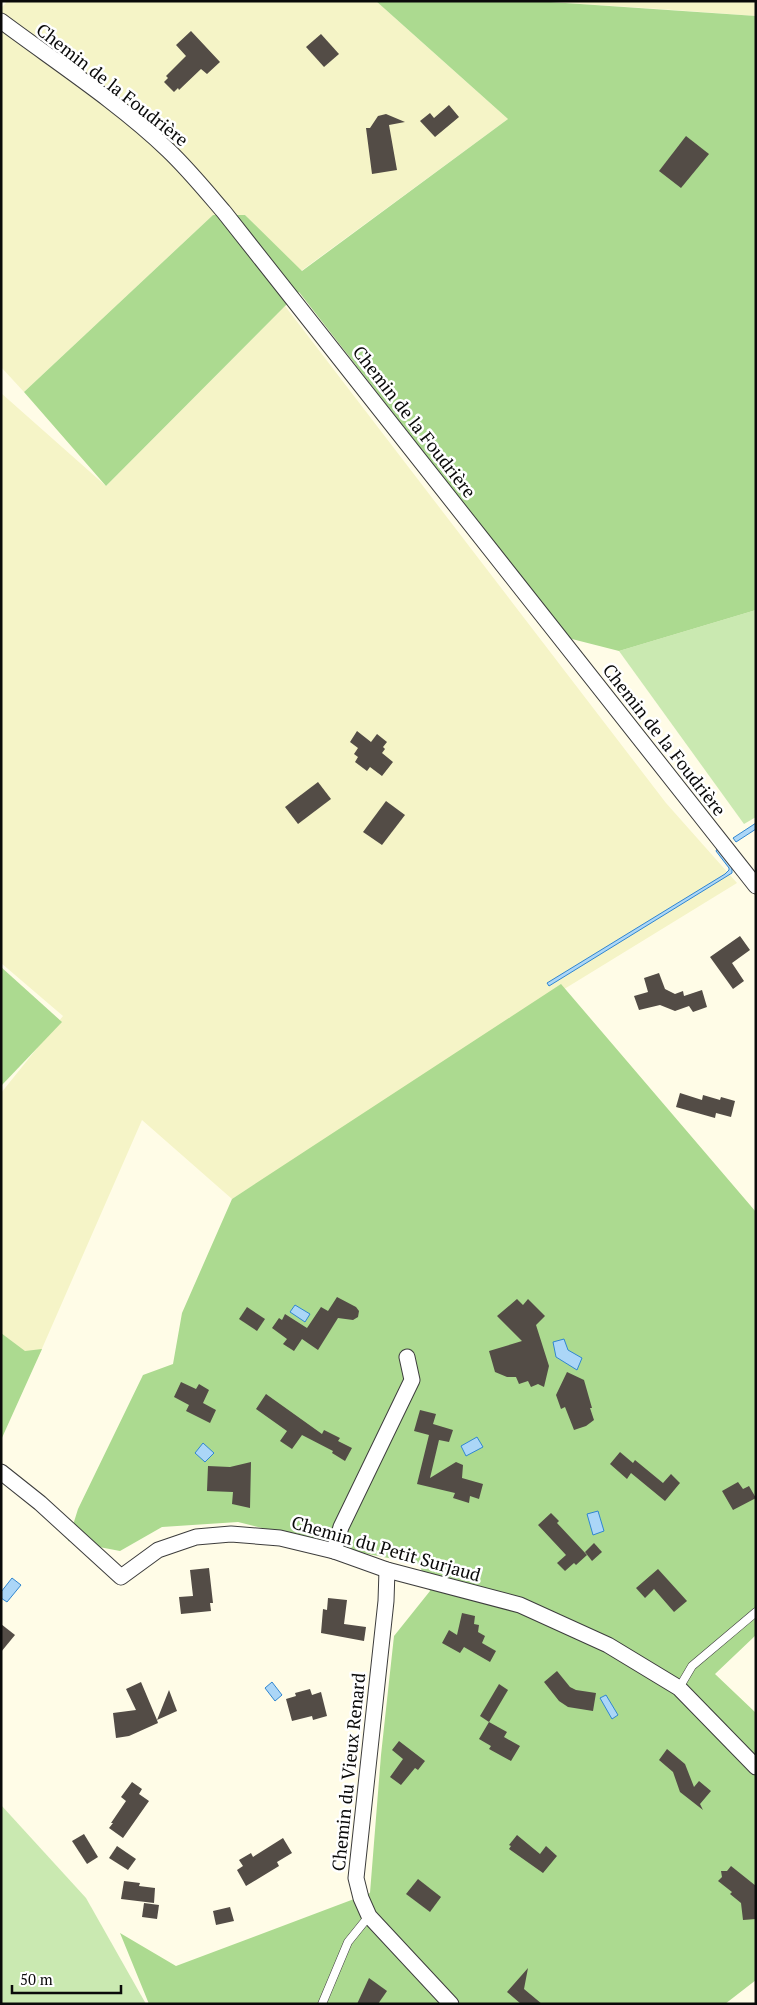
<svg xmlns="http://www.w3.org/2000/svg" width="757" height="2005" viewBox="0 0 757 2005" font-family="'PT Serif',serif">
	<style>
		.farmland { fill: #f5f4c7 }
		.green { fill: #cae9b1 }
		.forest { fill: #acda90 }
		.water { fill: #abd6f7; stroke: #3086d0 }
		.building { fill: #534c46 }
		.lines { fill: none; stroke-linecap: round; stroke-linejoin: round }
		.lane-casing { stroke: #3d3d3d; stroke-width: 9 }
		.street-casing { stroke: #3d3d3d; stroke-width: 17 }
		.lane { stroke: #fff; stroke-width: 8 }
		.street { stroke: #fff; stroke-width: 15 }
		.labels { text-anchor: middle; stroke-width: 5; stroke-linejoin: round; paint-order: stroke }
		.street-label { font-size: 18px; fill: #0a0a0a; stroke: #fff }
	</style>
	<rect width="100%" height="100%" fill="#fffce7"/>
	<g class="farmland">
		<path d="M4 1H376L508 119 301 271 245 215H213L24 392 1 367V8L6 3Z"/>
		<path d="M536 1H756V16L660 9Z"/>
		<path d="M285 306 666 803 737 883 561 991 232 1199 142 1120 37 1360 1 1335V1093L63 1016 1 963V393L106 486Z"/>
	</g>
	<g class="green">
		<path d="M756 610V817L744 824 619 651Z"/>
		<path d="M1 1805 86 1898 146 2004H1Z"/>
	</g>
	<g class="forest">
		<path d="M376 1H536L756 16V610L619 651 568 638 299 292 106 486 24 392 213 215H245L302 271 508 119Z"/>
		<path d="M1 967 62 1022 1 1086Z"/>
		<path d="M561 984 756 1212V1635L715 1674 756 1713V1980L725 2004H149L120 1933 176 1966 370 1893 381 1755 394 1636 430 1591 419 1564 368 1554 238 1522 162 1527 120 1551 68 1541 78 1509 143 1375 173 1364 182 1313 232 1199Z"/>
		<path d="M1 1333 25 1351 42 1349 1 1440Z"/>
	</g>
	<g class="water">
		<path d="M756 823V829L736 842 733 838Z"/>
		<path d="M717 849 732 867V873L549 986 547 983 725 874 729 870V868L716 851Z"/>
		<path d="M295 1305 310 1314 305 1322 290 1312Z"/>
		<path d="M564 1339 568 1350 582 1358 577 1370 556 1357 553 1342Z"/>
		<path d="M477 1437 483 1447 466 1456 461 1446Z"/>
		<path d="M203 1443 214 1453 205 1462 195 1453Z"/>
		<path d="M598 1511 604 1531 593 1535 587 1514Z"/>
		<path d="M12 1578 21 1585 7 1602 1 1598V1592Z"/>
		<path d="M272 1682 282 1695 275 1701 265 1688Z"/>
		<path d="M606 1695 618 1715 612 1719 600 1698Z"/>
	</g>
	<g class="building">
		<path d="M191 31 220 62 207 74 201 69 179 90 178 88 174 92 164 82 168 78 166 76 186 56 176 45Z"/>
		<path d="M321 34 339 54 324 67 306 47Z"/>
		<path d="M449 105 459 117 435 137 420 121 430 113 434 118Z"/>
		<path d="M386 114 405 122 389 125 397 170 372 174 366 128H370L378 116Z"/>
		<path d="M686 136 709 154 681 188 659 171Z"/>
		<path d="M357 731 371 742 377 734 387 742 383 747 385 749 382 753 393 762 382 776 370 767 367 771 355 762 358 757 354 754 358 748 350 742Z"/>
		<path d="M318 782 331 799 298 824 285 807Z"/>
		<path d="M386 801 405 815 382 845 363 832Z"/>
		<path d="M740 936 750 950 732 963 744 981 733 989 710 957Z"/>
		<path d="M659 973 665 989 675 994 683 991 684 996 702 990 707 1007 693 1012 689 1006 675 1011 660 1005 639 1010 634 996 648 992 644 978Z"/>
		<path d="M680 1093 702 1100 703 1095 720 1100 721 1097 735 1101 731 1117 716 1113 715 1118 676 1107Z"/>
		<path d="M337 1297 356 1307 359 1311 358 1317 353 1320 338 1318 318 1350 302 1339 294 1351 283 1344 287 1339 272 1328 279 1318 282 1320 285 1314 307 1328 321 1307 328 1311Z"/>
		<path d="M517 1299 523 1305 528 1299 545 1316 536 1325 549 1366 544 1387 538 1384 531 1387 528 1381 519 1384 516 1377H507L495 1372 489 1351 522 1341 497 1316Z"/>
		<path d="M247 1307 265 1319 257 1331 239 1319Z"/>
		<path d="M567 1372 584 1380 592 1408H590L594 1420 586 1426 574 1430 565 1407 561 1409 556 1395Z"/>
		<path d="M181 1382 196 1389 199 1384 209 1390 203 1403 216 1410 210 1423 186 1411 189 1405 174 1397Z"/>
		<path d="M266 1394 322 1434 324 1430 340 1438 338 1441 352 1448 345 1461 332 1453 333 1451 302 1435 292 1449 280 1441 287 1431 256 1409Z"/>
		<path d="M420 1410 436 1414 433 1424 453 1430 449 1442 439 1440 430 1478 456 1462 463 1465 462 1478 483 1484 479 1499 470 1496 469 1503 453 1498 455 1493 417 1484 429 1435 414 1431Z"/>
		<path d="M620 1452 633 1463 635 1460 663 1483 671 1474 680 1483 665 1501 631 1473 627 1479 610 1464Z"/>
		<path d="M251 1462 250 1508 232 1504 233 1492 207 1491 208 1466 230 1467Z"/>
		<path d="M738 1482 743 1489 749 1486 756 1498 733 1510 722 1491Z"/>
		<path d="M551 1513 559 1521 557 1523 587 1555 576 1565 574 1563 565 1571 557 1563 566 1555 538 1525Z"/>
		<path d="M594 1543 602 1552 592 1561 585 1552Z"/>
		<path d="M209 1568 213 1603H210L211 1611 181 1614 179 1597 193 1596 190 1570Z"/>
		<path d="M658 1569 687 1601 674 1612 654 1589 645 1598 636 1588Z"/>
		<path d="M328 1598 347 1600 344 1624 366 1627 364 1641 321 1633 323 1609 327 1610Z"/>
		<path d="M462 1613 475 1616 474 1624 479 1625 478 1632 485 1636 482 1643 496 1651 490 1662 464 1647 460 1653 442 1643 449 1630 457 1635Z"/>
		<path d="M1 1624 15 1635 1 1652Z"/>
		<path d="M557 1671 570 1687 576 1690 596 1693 593 1711 568 1707 559 1701 544 1682Z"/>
		<path d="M141 1682 157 1720 169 1690 177 1711 157 1720 158 1723 129 1736 116 1738 113 1713 136 1710 126 1689Z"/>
		<path d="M499 1684 508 1690 489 1722 480 1716Z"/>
		<path d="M310 1689 312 1695 321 1692 327 1716 313 1720 312 1716 292 1721 286 1699 296 1696 295 1693Z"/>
		<path d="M489 1722 507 1732 504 1737 520 1746 511 1761 489 1749 491 1746 479 1739Z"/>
		<path d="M399 1741 425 1761 418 1770 415 1768 401 1785 390 1777 403 1759 392 1750Z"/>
		<path d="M667 1749 685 1764 694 1787 699 1781 711 1791 700 1804 703 1810 680 1792 673 1772 659 1760Z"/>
		<path d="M132 1782 142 1789 139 1794 149 1801 123 1838 109 1828 113 1823H111L126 1801 121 1797Z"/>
		<path d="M84 1834 98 1857 87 1864 72 1841Z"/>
		<path d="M517 1835 540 1854 546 1846 557 1856 543 1873 509 1849 511 1846 509 1845Z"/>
		<path d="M283 1838 292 1853 277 1862 279 1866 246 1886 237 1870 243 1866 239 1860 251 1853 253 1857Z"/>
		<path d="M117 1846 136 1859 128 1870 109 1858Z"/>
		<path d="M731 1866 756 1886V1919L743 1920 741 1903 730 1894 732 1892 718 1881 722 1877 721 1871H727Z"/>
		<path d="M418 1879 441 1897 430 1912 406 1894Z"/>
		<path d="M124 1881 140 1883 139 1886 155 1888 154 1903 121 1899Z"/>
		<path d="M144 1903 159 1905 157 1919 142 1917Z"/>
		<path d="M230 1907 234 1921 216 1925 213 1911Z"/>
		<path d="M528 1968 524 1989 542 2004H521L507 1992Z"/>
		<path d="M369 1978 387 1991 378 2004H357Z"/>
	</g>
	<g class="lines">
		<g class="lane-casing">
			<g id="lane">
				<path d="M679 1688 692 1666 756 1612"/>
				<path d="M322 2004 348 1942 369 1916"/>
			</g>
		</g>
		<g class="street-casing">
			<g id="street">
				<path d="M1 21C56 62 119 103 168 150 188 169 206 191 224 212L756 886"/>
				<path d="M1 1472 40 1503 121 1577 158 1550 196 1537 231 1534 280 1538 334 1551 387 1570 520 1605 608 1645 679 1688 756 1767"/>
				<path d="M334 1551 341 1527 412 1380 407 1357"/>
				<path d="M387 1570 386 1601 356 1878 361 1898 369 1916 451 2004"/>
			</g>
		</g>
		<use href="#lane" class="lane"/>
		<use href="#street" class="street"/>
	</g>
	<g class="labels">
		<g class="street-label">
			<text transform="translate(112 85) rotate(38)" y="6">Chemin de la Foudrière</text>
			<text transform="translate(414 422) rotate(52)" y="6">Chemin de la Foudrière</text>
			<text transform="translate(664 740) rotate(52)" y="6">Chemin de la Foudrière</text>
			<text transform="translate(386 1549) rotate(16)" y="6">Chemin du Petit Surjaud</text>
			<text transform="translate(349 1772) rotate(-84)" y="6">Chemin du Vieux Renard</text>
		</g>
	</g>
	<rect width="757" height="2005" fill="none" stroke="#0a0a0a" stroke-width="5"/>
	<path d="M12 1985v8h109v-8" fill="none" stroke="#0a0a0a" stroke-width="2.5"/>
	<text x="20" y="1985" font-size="15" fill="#0a0a0a" stroke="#ffffff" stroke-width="4" paint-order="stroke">50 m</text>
</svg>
